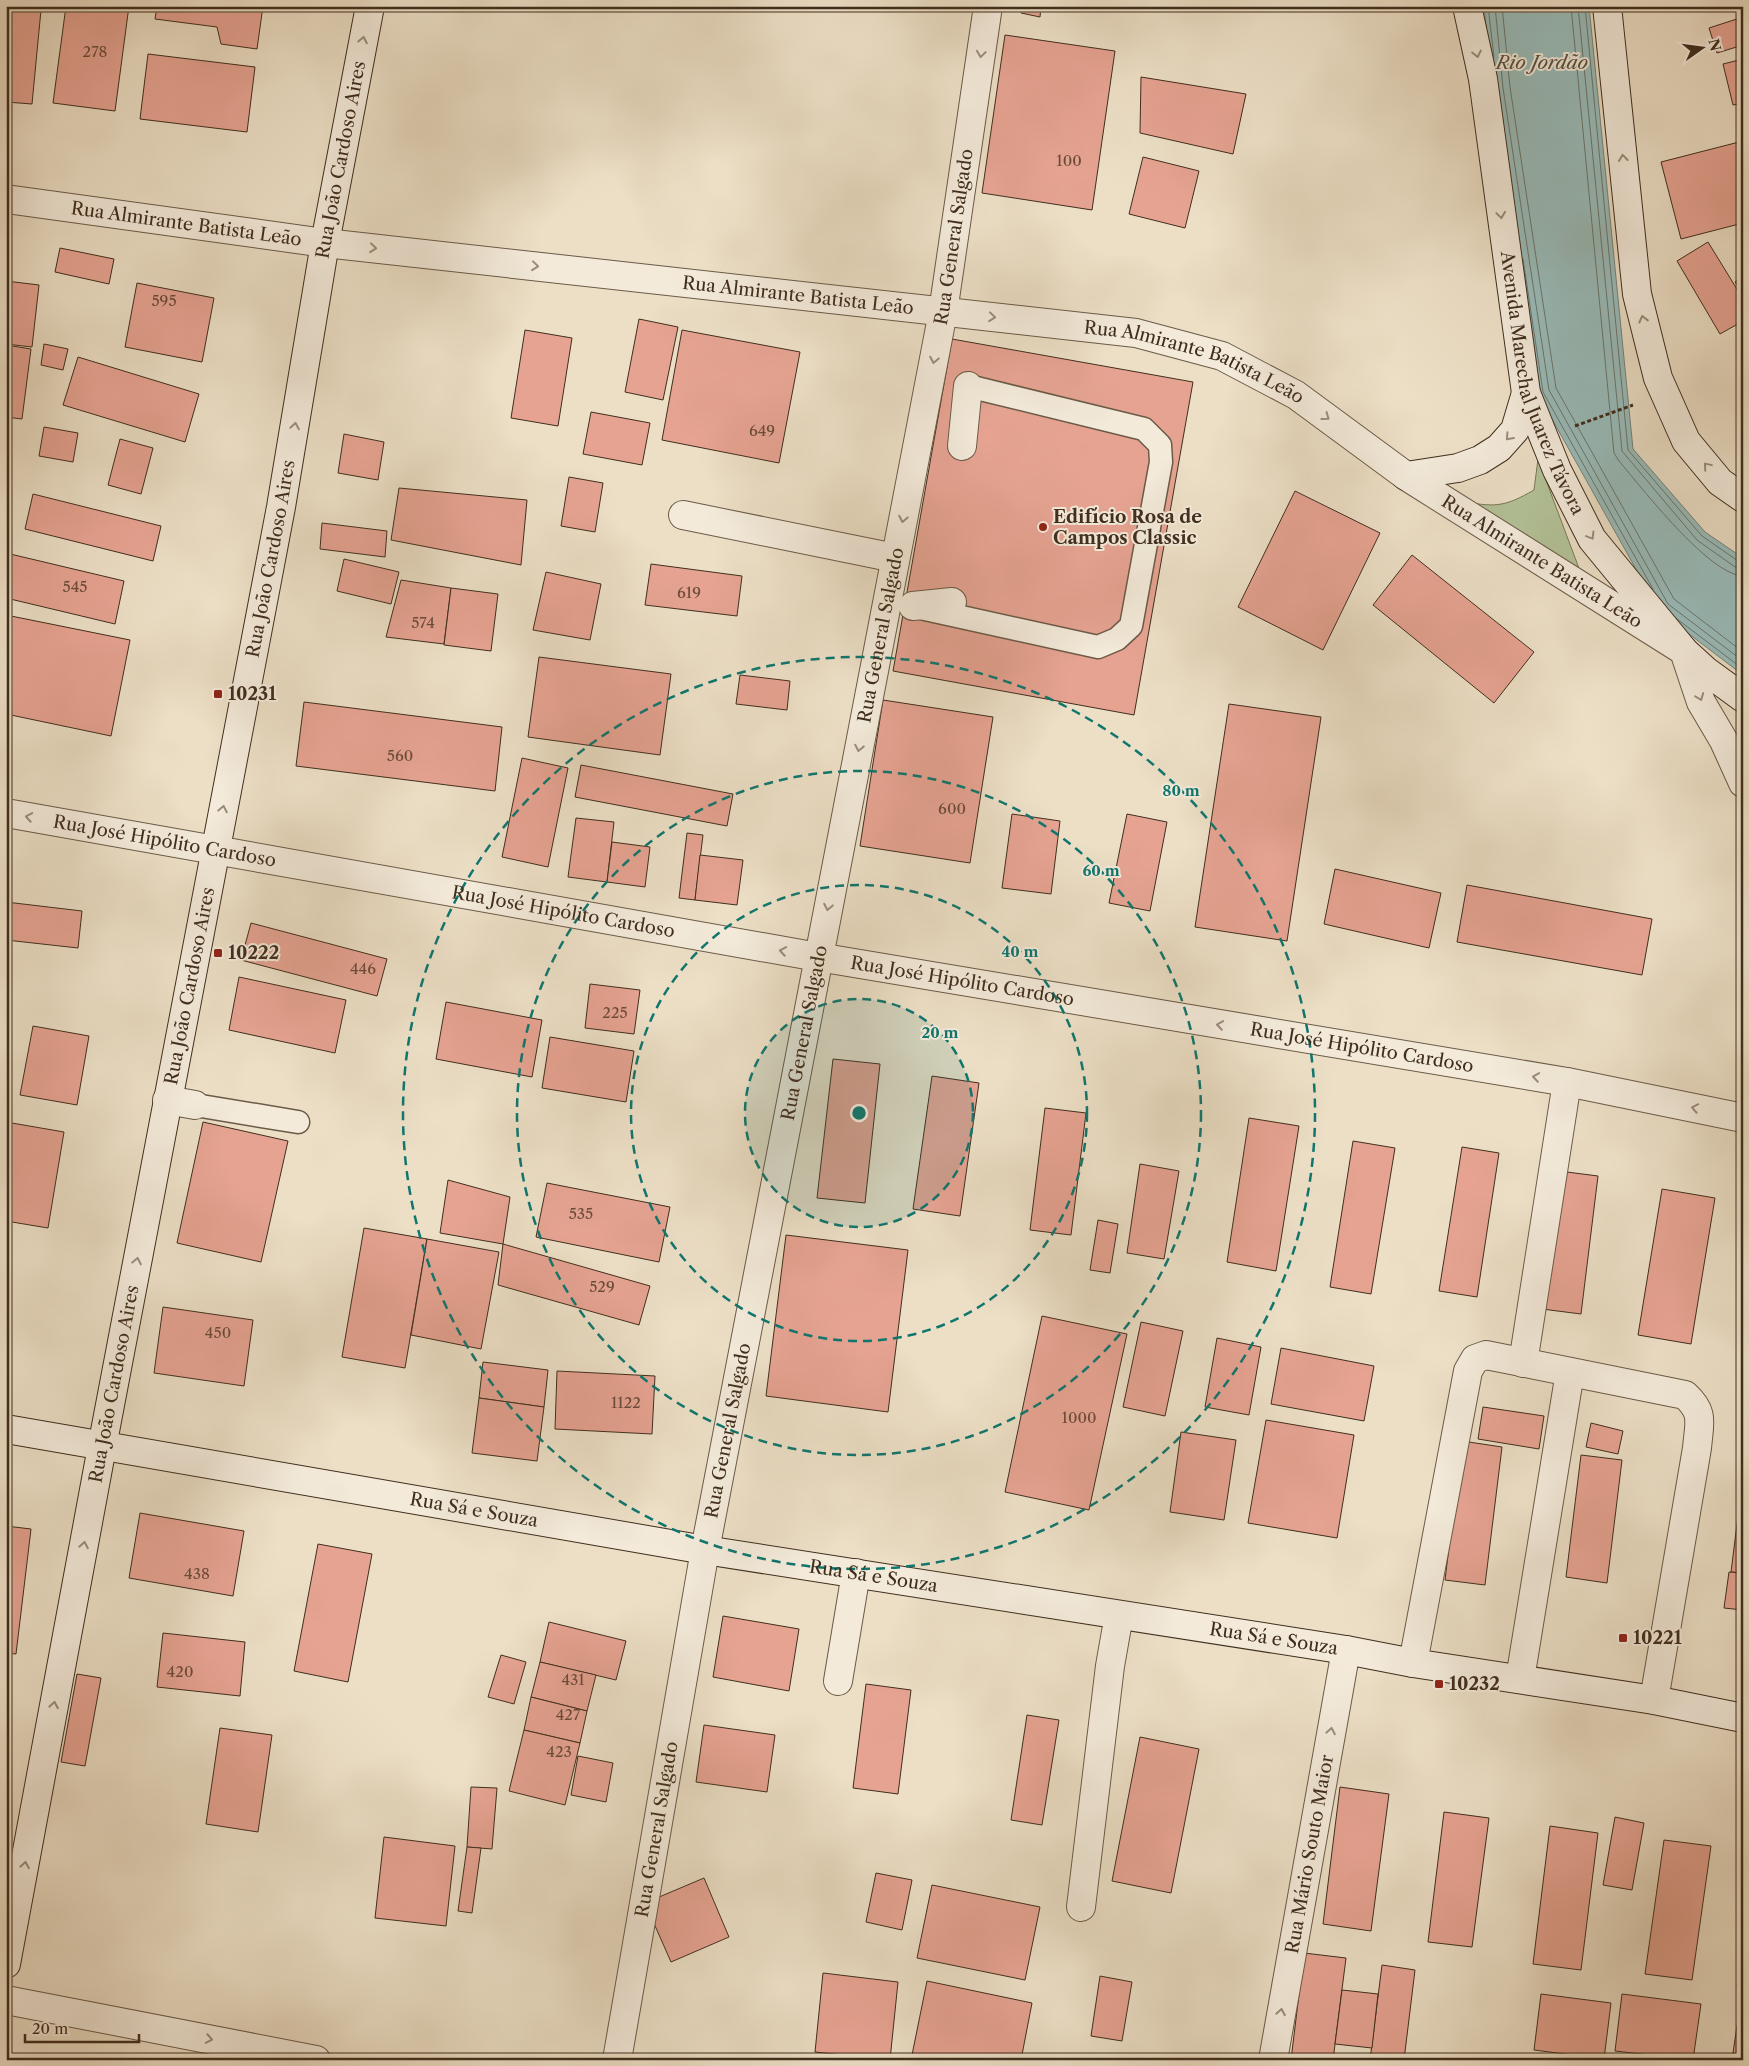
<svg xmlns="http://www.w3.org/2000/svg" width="1749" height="2066" viewBox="0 0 1749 2066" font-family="'Libre Caslon Text',serif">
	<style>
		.green { fill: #b3c298; stroke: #7a785a }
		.water { fill: #99bcba; stroke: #75837b }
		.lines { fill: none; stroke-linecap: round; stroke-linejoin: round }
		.shore { stroke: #6c756c; stroke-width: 1 }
		.building { fill: #e6a392; stroke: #402e1d }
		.lane-casing { stroke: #6b5a47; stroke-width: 25 }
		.street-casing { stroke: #6b5a47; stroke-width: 30 }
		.secondary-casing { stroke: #402e1d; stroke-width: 30 }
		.path { stroke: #402e1d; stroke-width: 3; stroke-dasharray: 4 2.5; stroke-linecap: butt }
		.lane { stroke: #f3eada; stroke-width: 22 }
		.street { stroke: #f3eada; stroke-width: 28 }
		.secondary { stroke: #f3eada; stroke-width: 28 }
		.oneway { stroke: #9a8c7c }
		.ring { fill: none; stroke: #0f766e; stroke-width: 2.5; stroke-dasharray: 9 6 }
		.poi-dot { fill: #8f2418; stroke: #f3eada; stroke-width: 2 }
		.labels { text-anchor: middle; stroke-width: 4; stroke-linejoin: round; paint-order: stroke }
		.number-label { font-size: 15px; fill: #6a4b3a }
		.street-label { font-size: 18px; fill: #402e1d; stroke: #f3eada }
		.poi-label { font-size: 18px; font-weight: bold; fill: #402e1d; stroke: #f3eada; text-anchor: start }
		.water-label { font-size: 19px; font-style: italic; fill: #565244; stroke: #f3eada }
		.centre { fill: #0f766e; stroke: #f3eada; stroke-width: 2.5 }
		.ring-label { font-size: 15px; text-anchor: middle; font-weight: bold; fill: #0f766e; stroke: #f3eada; stroke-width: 4; stroke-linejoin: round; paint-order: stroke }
	</style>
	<rect width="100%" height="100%" fill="#ecdfc6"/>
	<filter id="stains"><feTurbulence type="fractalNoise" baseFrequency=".004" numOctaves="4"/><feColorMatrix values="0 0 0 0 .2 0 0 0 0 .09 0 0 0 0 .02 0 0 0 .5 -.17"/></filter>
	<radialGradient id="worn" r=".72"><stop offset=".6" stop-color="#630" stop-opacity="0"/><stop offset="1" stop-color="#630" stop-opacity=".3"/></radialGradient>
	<path class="green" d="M1538 459 1595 611 1460 501C1494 507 1503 508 1534 490Z"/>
	<path class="water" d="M1484 6H1589L1633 449 1705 532 1743 558V675L1660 612 1538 394 1492 89Z"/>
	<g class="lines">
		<g class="shore">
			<path d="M1488 6 1494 57"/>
			<path d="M1495 6 1503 88 1549 390 1668 604 1743 661"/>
			<path d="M1502 6 1510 87 1556 388 1674 599 1743 652"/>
			<path d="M1571 6 1614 453 1619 461C1642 488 1709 575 1743 576"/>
			<path d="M1578 6 1622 451 1697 540 1735 567 1743 568"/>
			<path d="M1585 6 1628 450 1702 536 1738 561 1743 562"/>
			<path d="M1523 259 1543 392 1653 589"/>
			<path d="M1677 619 1743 669"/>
		</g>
	</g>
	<g class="building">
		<path d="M66 6H129L115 111 53 103Z"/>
		<path d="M157 6H263L257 49 221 44 217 27 155 19Z"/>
		<path d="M1022 6H1041L1040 17 1021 13Z"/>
		<path d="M1106 6H1131V11Z"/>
		<path d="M6 7 41 10 32 104 6 102Z"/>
		<path d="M1743 17V45L1717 53 1709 28Z"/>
		<path d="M1005 35 1115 51 1092 210 982 193Z"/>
		<path d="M148 54 255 67 247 132 140 119Z"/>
		<path d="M1743 59V103L1733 105 1723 64Z"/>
		<path d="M1141 77 1246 94 1233 154 1140 133Z"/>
		<path d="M1743 141V223L1681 239 1661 162Z"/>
		<path d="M1143 157 1199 171 1185 228 1129 214Z"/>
		<path d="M1708 242 1743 299V321L1720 334 1677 261Z"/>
		<path d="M60 248 114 259 109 284 55 272Z"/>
		<path d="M1743 276V292L1735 282Z"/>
		<path d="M6 281 39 285 32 347 6 344Z"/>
		<path d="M137 283 214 298 202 362 125 347Z"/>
		<path d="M639 319 678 327 663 400 625 392Z"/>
		<path d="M525 330 572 338 558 426 511 418Z"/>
		<path d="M682 330 800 352 779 463 662 440Z"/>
		<path d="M952 339 1193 382 1134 715 893 671Z"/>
		<path d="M44 344 68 349 63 370 41 365Z"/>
		<path d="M6 345 31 349 22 419 6 417Z"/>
		<path d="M78 357 199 394 185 442 63 405Z"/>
		<path d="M591 412 650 423 642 465 583 454Z"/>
		<path d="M44 427 78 433 73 462 39 456Z"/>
		<path d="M344 434 384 442 378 480 338 473Z"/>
		<path d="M120 439 153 448 141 494 108 485Z"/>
		<path d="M569 477 603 483 595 532 561 526Z"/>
		<path d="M399 488 527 500 521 565 391 540Z"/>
		<path d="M1295 491 1380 533 1323 650 1238 607Z"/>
		<path d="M33 494 161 526 153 561 25 529Z"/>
		<path d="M322 523 387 531 385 557 320 549Z"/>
		<path d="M6 553 124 581 115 624 6 598Z"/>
		<path d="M1412 555 1534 652 1494 703 1373 605Z"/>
		<path d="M344 559 399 572 391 604 337 591Z"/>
		<path d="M651 564 742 576 737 616 645 605Z"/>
		<path d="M546 572 601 584 590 640 533 630Z"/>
		<path d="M401 580 451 588 444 644 386 637Z"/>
		<path d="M451 588 498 594 491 651 444 645Z"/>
		<path d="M6 615 130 640 111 736 6 714Z"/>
		<path d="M539 657 671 674 660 755 528 737Z"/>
		<path d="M740 675 790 681 787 710 736 704Z"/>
		<path d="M883 700 993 717 970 863 860 846Z"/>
		<path d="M304 702 502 727 495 791 296 766Z"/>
		<path d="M1229 704 1321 717 1287 941 1195 927Z"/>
		<path d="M522 758 568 768 548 867 502 857Z"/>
		<path d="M581 765 733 794 727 826 575 797Z"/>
		<path d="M1012 814 1060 821 1051 894 1002 888Z"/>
		<path d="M1127 814 1167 822 1150 911 1109 903Z"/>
		<path d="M576 818 614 822 607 882 568 877Z"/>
		<path d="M687 833 703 835 695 900 679 898Z"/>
		<path d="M612 842 650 847 645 887 607 882Z"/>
		<path d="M700 855 743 860 737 905 695 900Z"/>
		<path d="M1335 869 1441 893 1429 948 1324 924Z"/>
		<path d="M1467 885 1652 919 1642 975 1457 942Z"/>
		<path d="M6 902 82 911 78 948 6 940Z"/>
		<path d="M251 923 387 959 377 996 241 960Z"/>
		<path d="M239 977 346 1000 335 1053 229 1030Z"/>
		<path d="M590 984 640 990 634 1034 585 1028Z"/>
		<path d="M446 1002 542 1020 532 1077 436 1059Z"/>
		<path d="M33 1026 89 1036 77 1105 20 1095Z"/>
		<path d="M550 1037 634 1051 626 1102 542 1088Z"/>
		<path d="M833 1059 880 1064 865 1203 817 1198Z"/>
		<path d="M932 1076 979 1083 960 1216 913 1209Z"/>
		<path d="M1045 1108 1086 1113 1071 1235 1030 1230Z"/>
		<path d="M1249 1118 1299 1126 1276 1271 1227 1262Z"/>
		<path d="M6 1122 64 1132 48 1228 6 1221Z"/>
		<path d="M203 1122 288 1141 261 1262 177 1243Z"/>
		<path d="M1353 1141 1395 1148 1371 1294 1330 1287Z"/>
		<path d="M1462 1147 1499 1153 1477 1297 1439 1291Z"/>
		<path d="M1140 1164 1179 1171 1164 1259 1127 1253Z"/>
		<path d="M1559 1171 1598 1176 1581 1314 1542 1309Z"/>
		<path d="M448 1180 510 1197 503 1244 440 1233Z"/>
		<path d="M547 1183 670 1207 659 1262 536 1237Z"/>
		<path d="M1662 1189 1715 1198 1691 1344 1638 1335Z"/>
		<path d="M1098 1220 1118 1224 1110 1273 1090 1270Z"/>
		<path d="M364 1228 427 1239 405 1368 342 1357Z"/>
		<path d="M786 1235 908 1250 888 1412 766 1396Z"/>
		<path d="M427 1239 499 1252 481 1349 411 1335Z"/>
		<path d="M503 1244 650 1286 639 1325 498 1285Z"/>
		<path d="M163 1307 253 1320 244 1386 154 1373Z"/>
		<path d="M1042 1316 1127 1334 1089 1510 1005 1492Z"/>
		<path d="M1141 1322 1183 1331 1165 1416 1123 1407Z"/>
		<path d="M1217 1338 1261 1347 1249 1415 1205 1407Z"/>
		<path d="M1281 1348 1374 1366 1364 1421 1271 1404Z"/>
		<path d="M483 1362 548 1370 544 1407 479 1398Z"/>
		<path d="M557 1371 655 1376 652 1434 555 1429Z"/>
		<path d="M479 1398 544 1407 537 1461 472 1453Z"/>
		<path d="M1483 1407 1544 1416 1539 1449 1478 1439Z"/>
		<path d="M1266 1420 1354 1435 1337 1538 1248 1523Z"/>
		<path d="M1591 1423 1623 1431 1618 1454 1586 1447Z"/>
		<path d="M1181 1432 1236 1440 1224 1520 1170 1512Z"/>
		<path d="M1462 1441 1502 1447 1485 1585 1445 1580Z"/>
		<path d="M1581 1455 1622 1460 1607 1583 1566 1577Z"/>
		<path d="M1743 1476V1573L1731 1572Z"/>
		<path d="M140 1513 244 1531 233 1596 129 1578Z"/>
		<path d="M6 1526 31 1529 16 1654 6 1653Z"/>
		<path d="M318 1544 372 1554 348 1682 294 1671Z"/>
		<path d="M1729 1572 1743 1573V1610L1724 1608Z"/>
		<path d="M723 1616 799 1629 789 1691 713 1677Z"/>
		<path d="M549 1622 626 1641 616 1680 540 1662Z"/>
		<path d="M163 1633 245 1642 240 1696 157 1687Z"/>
		<path d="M501 1655 526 1662 514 1704 488 1697Z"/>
		<path d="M540 1662 596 1675 587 1711 531 1697Z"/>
		<path d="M77 1674 101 1678 85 1766 61 1762Z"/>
		<path d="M866 1684 911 1690 898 1794 853 1788Z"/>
		<path d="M531 1697 587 1711 580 1743 524 1730Z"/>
		<path d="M1027 1715 1059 1720 1042 1825 1011 1820Z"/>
		<path d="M704 1725 775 1735 767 1792 696 1782Z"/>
		<path d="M220 1728 272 1735 258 1832 206 1824Z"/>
		<path d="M524 1730 580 1743 565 1805 509 1791Z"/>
		<path d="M1140 1737 1199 1749 1171 1893 1112 1881Z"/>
		<path d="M578 1756 613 1763 606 1802 571 1795Z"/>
		<path d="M471 1787 497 1788 492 1849 467 1847Z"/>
		<path d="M1340 1787 1389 1794 1371 1931 1323 1924Z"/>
		<path d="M1444 1812 1489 1818 1472 1947 1428 1942Z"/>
		<path d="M1615 1817 1644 1823 1632 1890 1603 1885Z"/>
		<path d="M1550 1826 1598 1833 1581 1970 1533 1964Z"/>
		<path d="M384 1837 455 1846 446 1926 375 1918Z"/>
		<path d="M1664 1840 1711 1846 1692 1980 1645 1974Z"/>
		<path d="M467 1847 481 1848 472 1913 458 1911Z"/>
		<path d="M876 1873 912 1880 902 1930 866 1922Z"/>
		<path d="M704 1878 729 1937 671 1962 645 1903Z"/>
		<path d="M932 1885 1040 1907 1025 1980 917 1958Z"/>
		<path d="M1304 1953 1346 1958 1333 2060H1291Z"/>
		<path d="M1743 1955V1988L1737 1987Z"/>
		<path d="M1382 1965 1415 1970 1404 2060H1370Z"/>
		<path d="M823 1973 898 1982 890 2060 815 2052Z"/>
		<path d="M1100 1976 1132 1982 1122 2041 1091 2036Z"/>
		<path d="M927 1981 1032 2003 1021 2060H911Z"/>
		<path d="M1342 1990 1378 1994 1372 2048 1335 2044Z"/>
		<path d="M1541 1994 1611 2003 1604 2059 1534 2050Z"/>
		<path d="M1622 1994 1701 2004 1693 2060 1615 2051Z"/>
		<path d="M1739 2012H1743V2060H1732Z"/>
	</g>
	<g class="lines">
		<g class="lane-casing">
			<g id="lane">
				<path d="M925 609 1098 647 1117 639 1131 626 1161 462 1160 445 1144 429 968 386"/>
				<path d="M195 1105 298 1122"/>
			</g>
		</g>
		<g class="street-casing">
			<g id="street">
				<path id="s1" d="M6 199 325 243 1136 333 1222 356 1296 395 1406 476 1684 651 1701 702 1724 741 1743 783"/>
				<path d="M962 446 968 386"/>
				<path d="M683 515 895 558"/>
				<path d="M913 606 952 602"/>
				<path id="s2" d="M6 813 818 957 1567 1082 1743 1118"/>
				<path d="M167 1100 195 1105"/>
				<path d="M1523 1363 1567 1082"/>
				<path d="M1413 1663 1468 1371 1475 1359 1486 1355 1685 1395C1705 1413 1699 1423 1697 1448L1654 1700"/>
				<path d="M1520 1679 1570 1372"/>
				<path d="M838 1681 856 1573"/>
				<path d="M1081 1907 1110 1666 1119 1615"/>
				<path d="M6 2000 316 2060"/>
				<path id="s3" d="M617 2060 705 1550 943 312 988 6"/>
				<path id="s4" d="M1273 2060 1346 1650"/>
			</g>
		</g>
		<g class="secondary-casing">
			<g id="secondary">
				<path id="s5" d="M1467 6 1483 79 1526 393 1557 470 1592 539 1684 651 1706 671 1743 698"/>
				<path d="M1607 6 1637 294 1658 378 1686 441 1720 482 1743 498"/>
				<path d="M1406 476 1458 468 1480 460 1499 448 1515 430 1526 393"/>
				<path id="s6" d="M6 1429 705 1550 1346 1650 1413 1663 1654 1700 1743 1718"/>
				<path id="s7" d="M6 1964 102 1447 281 507 325 243 370 6"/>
			</g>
		</g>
		<path class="path" d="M1575 426 1633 405"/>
		<use href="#lane" class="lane"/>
		<use href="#street" class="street"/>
		<use href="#secondary" class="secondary"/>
	</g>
	<defs><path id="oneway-chevron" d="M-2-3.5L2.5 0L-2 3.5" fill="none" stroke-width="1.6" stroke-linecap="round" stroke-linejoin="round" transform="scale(1.25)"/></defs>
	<g class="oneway">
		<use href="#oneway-chevron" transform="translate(363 40) rotate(-79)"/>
		<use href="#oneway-chevron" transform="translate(981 54) rotate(98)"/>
		<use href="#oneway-chevron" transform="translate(1477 54) rotate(78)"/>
		<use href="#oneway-chevron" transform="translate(1623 158) rotate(-96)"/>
		<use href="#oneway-chevron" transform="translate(1501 215) rotate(82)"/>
		<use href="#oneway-chevron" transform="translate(373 248) rotate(6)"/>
		<use href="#oneway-chevron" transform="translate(535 266) rotate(6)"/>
		<use href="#oneway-chevron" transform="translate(992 317) rotate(6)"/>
		<use href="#oneway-chevron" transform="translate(1643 319) rotate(-104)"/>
		<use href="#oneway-chevron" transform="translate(934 360) rotate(101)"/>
		<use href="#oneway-chevron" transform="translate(1326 417) rotate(36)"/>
		<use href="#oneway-chevron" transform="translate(295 426) rotate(-81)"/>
		<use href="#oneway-chevron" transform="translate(1509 437) rotate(132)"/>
		<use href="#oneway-chevron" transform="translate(1707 466) rotate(-130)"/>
		<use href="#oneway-chevron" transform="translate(903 519) rotate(101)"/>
		<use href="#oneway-chevron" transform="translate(1591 536) rotate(59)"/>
		<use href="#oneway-chevron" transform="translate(1700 697) rotate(69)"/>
		<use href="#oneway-chevron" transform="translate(859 748) rotate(101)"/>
		<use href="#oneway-chevron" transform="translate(223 809) rotate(-79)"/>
		<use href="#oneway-chevron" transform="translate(29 817) rotate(-170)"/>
		<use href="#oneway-chevron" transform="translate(828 907) rotate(101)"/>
		<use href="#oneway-chevron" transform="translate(783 951) rotate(-170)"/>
		<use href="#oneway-chevron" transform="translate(1220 1025) rotate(-171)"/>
		<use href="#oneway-chevron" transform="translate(1536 1077) rotate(-171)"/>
		<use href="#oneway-chevron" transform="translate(1695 1108) rotate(-169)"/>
		<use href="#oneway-chevron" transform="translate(137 1261) rotate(-79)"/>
		<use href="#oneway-chevron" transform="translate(84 1545) rotate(-80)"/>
		<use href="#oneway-chevron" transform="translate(54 1705) rotate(-80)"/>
		<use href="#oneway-chevron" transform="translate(1331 1731) rotate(-80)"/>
		<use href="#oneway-chevron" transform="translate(25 1865) rotate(-80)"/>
		<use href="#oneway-chevron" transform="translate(1281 2012) rotate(-80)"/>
		<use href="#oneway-chevron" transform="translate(209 2039) rotate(11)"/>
	</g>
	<circle cx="859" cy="1113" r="114" fill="#0f766e" fill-opacity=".12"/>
	<g class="ring">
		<circle cx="859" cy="1113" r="114"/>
		<circle cx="859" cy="1113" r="228"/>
		<circle cx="859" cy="1113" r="342"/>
		<circle cx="859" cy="1113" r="456"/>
	</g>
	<g class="poi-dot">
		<circle cx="1043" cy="527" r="5"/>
		<rect x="213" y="689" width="10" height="10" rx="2.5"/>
		<rect x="213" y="948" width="10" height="10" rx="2.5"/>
		<rect x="1618" y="1633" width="10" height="10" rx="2.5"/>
		<rect x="1434" y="1679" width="10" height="10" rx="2.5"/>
	</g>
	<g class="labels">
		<g class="number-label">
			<text x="95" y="57">278</text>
			<text x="1069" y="166">100</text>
			<text x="164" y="306">595</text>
			<text x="762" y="436">649</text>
			<text x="75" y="592">545</text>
			<text x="689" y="598">619</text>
			<text x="423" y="628">574</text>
			<text x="400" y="761">560</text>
			<text x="952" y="814">600</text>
			<text x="363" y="974">446</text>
			<text x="615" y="1018">225</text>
			<text x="581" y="1219">535</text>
			<text x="602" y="1292">529</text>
			<text x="218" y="1338">450</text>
			<text x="626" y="1408">1122</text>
			<text x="1079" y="1423">1000</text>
			<text x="197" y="1579">438</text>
			<text x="180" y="1677">420</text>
			<text x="573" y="1685">431</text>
			<text x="568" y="1720">427</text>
			<text x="559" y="1757">423</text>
		</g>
		<g class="street-label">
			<text dy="6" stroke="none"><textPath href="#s7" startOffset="1835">Rua João Cardoso Aires</textPath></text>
			<text dy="6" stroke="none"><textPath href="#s1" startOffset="182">Rua Almirante Batista Leão</textPath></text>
			<text dy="6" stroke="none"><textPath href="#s3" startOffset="1854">Rua General Salgado</textPath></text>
			<text dy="6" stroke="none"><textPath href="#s1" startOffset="798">Rua Almirante Batista Leão</textPath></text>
			<text dy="6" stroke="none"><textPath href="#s1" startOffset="1202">Rua Almirante Batista Leão</textPath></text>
			<text dy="6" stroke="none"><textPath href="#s5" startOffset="386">Avenida Marechal Juarez Távora</textPath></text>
			<text dy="6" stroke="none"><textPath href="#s7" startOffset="1430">Rua João Cardoso Aires</textPath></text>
			<text dy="6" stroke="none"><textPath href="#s1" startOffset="1608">Rua Almirante Batista Leão</textPath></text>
			<text dy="6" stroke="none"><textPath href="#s3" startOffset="1449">Rua General Salgado</textPath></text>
			<text dy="6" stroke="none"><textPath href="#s2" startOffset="161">Rua José Hipólito Cardoso</textPath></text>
			<text dy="6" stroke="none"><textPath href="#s2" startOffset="566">Rua José Hipólito Cardoso</textPath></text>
			<text dy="6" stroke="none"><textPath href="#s2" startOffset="971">Rua José Hipólito Cardoso</textPath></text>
			<text dy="6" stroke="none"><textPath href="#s7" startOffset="995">Rua João Cardoso Aires</textPath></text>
			<text dy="6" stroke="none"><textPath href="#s3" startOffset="1044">Rua General Salgado</textPath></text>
			<text dy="6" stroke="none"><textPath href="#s2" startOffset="1376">Rua José Hipólito Cardoso</textPath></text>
			<text dy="6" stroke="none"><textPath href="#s7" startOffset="590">Rua João Cardoso Aires</textPath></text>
			<text dy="6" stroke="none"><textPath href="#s3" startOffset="639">Rua General Salgado</textPath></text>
			<text dy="6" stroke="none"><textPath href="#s6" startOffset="475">Rua Sá e Souza</textPath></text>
			<text dy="6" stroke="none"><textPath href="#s6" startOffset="880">Rua Sá e Souza</textPath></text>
			<text dy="6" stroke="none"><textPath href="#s6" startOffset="1285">Rua Sá e Souza</textPath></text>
			<text dy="6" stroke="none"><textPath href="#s3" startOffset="234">Rua General Salgado</textPath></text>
			<text dy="6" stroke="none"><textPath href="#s4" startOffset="209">Rua Mário Souto Maior</textPath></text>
		</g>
		<g class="poi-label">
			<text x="1053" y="523">Edifício Rosa de<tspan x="1053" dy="21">Campos Classic</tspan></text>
			<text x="228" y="700">10231</text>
			<text x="228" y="959">10222</text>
			<text x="1633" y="1644">10221</text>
			<text x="1449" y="1690">10232</text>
		</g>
		<g class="water-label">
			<text x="1542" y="69">Rio Jordão</text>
		</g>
	</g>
	<circle cx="859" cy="1113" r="8" class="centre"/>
	<g class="ring-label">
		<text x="1181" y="796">80 m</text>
		<text x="1101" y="876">60 m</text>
		<text x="1020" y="957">40 m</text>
		<text x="940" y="1038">20 m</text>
	</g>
	<rect width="1749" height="2066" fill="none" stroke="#ecdfc6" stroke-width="25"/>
	<rect x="8" y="8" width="1734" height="2051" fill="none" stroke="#402e1d" stroke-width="2.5"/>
	<rect x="12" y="12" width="1724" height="2041" fill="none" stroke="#402e1d"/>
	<g transform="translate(1702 48) rotate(76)" stroke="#f3eada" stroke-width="4" paint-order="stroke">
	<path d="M0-4L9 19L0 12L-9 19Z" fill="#402e1d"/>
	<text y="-8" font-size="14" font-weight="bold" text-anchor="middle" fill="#402e1d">N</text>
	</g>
	<path d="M25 2034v8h114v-8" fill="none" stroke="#402e1d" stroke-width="2.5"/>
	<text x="32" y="2034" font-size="15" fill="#402e1d" stroke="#f3eada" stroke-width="4" paint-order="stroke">20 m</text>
	<rect width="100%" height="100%" filter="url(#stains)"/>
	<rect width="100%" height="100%" fill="url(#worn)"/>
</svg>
